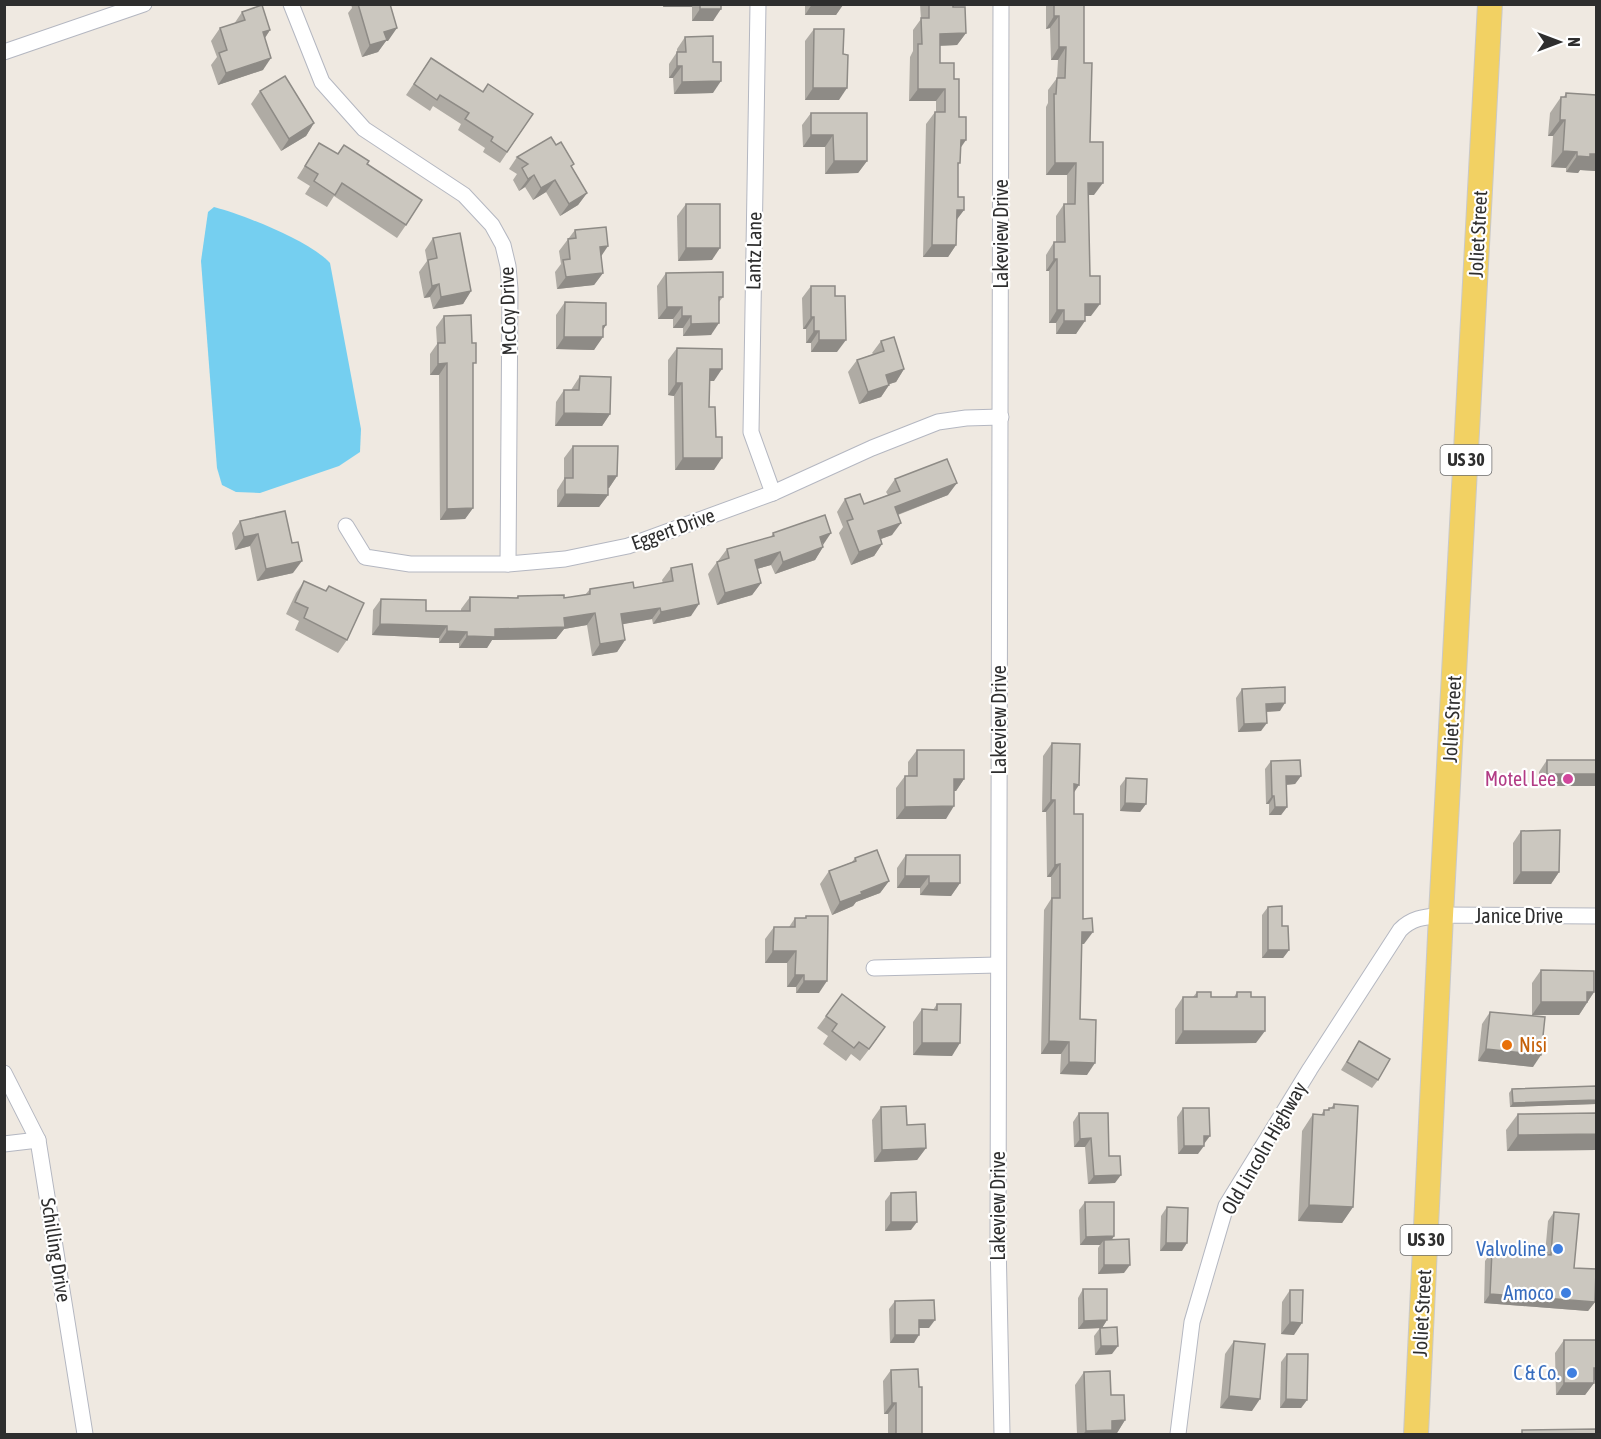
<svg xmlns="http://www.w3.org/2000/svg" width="1601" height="1439" viewBox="0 0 1601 1439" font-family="'Asap Condensed',sans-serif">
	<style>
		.water { fill: #75cff0 }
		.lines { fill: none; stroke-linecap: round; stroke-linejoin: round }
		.street-casing { stroke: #b4b7c1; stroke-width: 17 }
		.primary-casing { stroke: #c9c9c9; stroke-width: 26 }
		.street { stroke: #fff; stroke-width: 15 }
		.primary { stroke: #f2d163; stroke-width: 24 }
		.wall { fill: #afaba4 }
		.shaded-wall { fill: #8e8b86 }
		.building { fill: #cbc7bf; stroke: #8e8b86; stroke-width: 1.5 }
		.hotel-dot { fill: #d1479c; stroke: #fff; stroke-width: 2 }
		.food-dot { fill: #e8710a; stroke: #fff; stroke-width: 2 }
		.shop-dot { fill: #3f7fe0; stroke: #fff; stroke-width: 2 }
		.labels { text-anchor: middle; stroke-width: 4.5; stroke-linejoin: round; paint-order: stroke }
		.shield { fill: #fff; stroke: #6d6d6d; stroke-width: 1.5 }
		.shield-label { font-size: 18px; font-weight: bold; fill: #2e2e2e }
		.street-label { font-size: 20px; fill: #2e2e2e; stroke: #fff }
		.hotel-label { font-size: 20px; fill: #b23c85; stroke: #fff; text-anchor: end }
		.food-label { font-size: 20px; fill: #c56008; stroke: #fff; text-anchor: start }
		.shop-label { font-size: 20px; fill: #366cbe; stroke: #fff; text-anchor: end }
	</style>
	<rect width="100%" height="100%" fill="#efe9e1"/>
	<path class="water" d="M214 207C244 215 310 241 330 263L361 429 360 452 339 466 260 493 236 492 222 485 217 468 201 261 208 212Z"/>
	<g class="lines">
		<g class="street-casing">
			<g id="street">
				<path d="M291 4 322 82 364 129 464 195 492 225 503 245 508 266 510 289 508 564"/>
				<path d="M758 4 751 432 773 493"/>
				<path d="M1001 4 998 1239 1002 1434"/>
				<path d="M4 52 144 4"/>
				<path d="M346 526 365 557 410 564H508L565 559 628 546 773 493 872 448 938 422 966 418 1001 417"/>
				<path d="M874 968 998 965"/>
				<path d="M4 1073 38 1140 85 1434"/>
				<path d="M4 1144 38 1140"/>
				<path d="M1178 1434 1192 1322 1226 1206 1310 1069 1400 930C1412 918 1424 917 1441 915L1596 916"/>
			</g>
		</g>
		<g class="primary-casing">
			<path id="primary" d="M1416 1434 1441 915 1490 4"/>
		</g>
		<use href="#street" class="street"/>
		<use href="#primary" class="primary"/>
	</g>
	<g class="wall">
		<path d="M351 4H390L388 41H386L378 52 362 57 348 13 352 8Z"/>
		<path d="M663 4H721L713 21H692V7H663Z"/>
		<path d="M805 4H843L836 15H805Z"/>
		<path d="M920 4H953V7L966 33 957 45 940 46V63L954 79 959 117 961 147 958 166V197L964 210 956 220V245L948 257H923L926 124 935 112H936V101H909L910 57 913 51V30L921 19Z"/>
		<path d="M1046 4H1084V63L1094 195H1088L1091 316H1085L1076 334H1056V323H1049V271H1046V255L1054 242H1056V216L1064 204H1067V175H1046V107L1048 103V90L1057 78 1058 60H1051L1050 28 1046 29Z"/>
		<path d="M242 12 270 30 265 38 263 70 218 85 211 65 217 57 211 41 220 28 234 24Z"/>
		<path d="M814 29 839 100H805V41Z"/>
		<path d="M685 37 713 93 674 94 673 78H669V64L677 52V49Z"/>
		<path d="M431 58 483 92 533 114 500 163 483 152 485 148 458 130 461 124 433 106 430 111 406 95Z"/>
		<path d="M260 91 314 123 306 136 281 151 251 104Z"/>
		<path d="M1566 93 1596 95V171L1580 170 1578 173 1566 172V168L1551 167 1553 136H1548L1550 113 1561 97H1564Z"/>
		<path d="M811 113 867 161 858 173 825 174V147H803L802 125Z"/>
		<path d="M319 143 337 154 344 145 367 164 406 225 397 238 334 196 327 207 305 194 310 186 297 178Z"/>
		<path d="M556 145 572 168 587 193 578 205 560 216 546 192 533 200 525 187 519 191 513 180 517 174 509 169 517 157Z"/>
		<path d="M686 204 712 260 678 261 677 216Z"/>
		<path d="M575 230 601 256 603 273 594 285 557 289 555 272 561 264 559 251Z"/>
		<path d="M433 238 471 291 463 304 433 309 430 297 424 298 419 272 427 261 425 250Z"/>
		<path d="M666 273 723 297 719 302 711 335 683 336V328H673V319H658L657 286Z"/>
		<path d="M811 286 837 352H811V343H806V329H803L802 298Z"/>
		<path d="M565 302 606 325 603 330 594 350 556 349V315Z"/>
		<path d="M444 316 473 368V508L465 519 440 520 439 375H430V354L437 344 436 327Z"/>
		<path d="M881 341 904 369 896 382 889 384V385L881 397 859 404 848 372 857 360 873 354 872 353Z"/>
		<path d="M677 348 714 381H709V407L716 437 714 470H675L674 396 668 395V360Z"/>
		<path d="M580 376 610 414 602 426H555L556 402 564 390H571Z"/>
		<path d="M573 446 617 476 609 488H608V495L599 507H557V490L564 479V458Z"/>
		<path d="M895 479 948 495 898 515 892 535 881 539 882 544 874 556 851 565 839 533 843 527 837 512 845 499 864 504 888 495 886 492Z"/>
		<path d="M240 521 292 543 293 573 257 581 250 546 235 550 232 533Z"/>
		<path d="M773 533 823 545V547L815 560 775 574 771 565 757 569 761 583 752 595 717 605 708 574 717 562 718 561 727 549 771 537Z"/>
		<path d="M671 568 691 616 653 624 652 619 622 624 625 640 617 652 592 656 587 625 564 629 556 639 492 640 487 648H459V643H439V638L372 635 373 610 381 599 426 611H461V609L470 597 516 598 518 596 564 598 585 595 590 589 634 588 663 583 662 580Z"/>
		<path d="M304 581 326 591 329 586 347 640 338 653 295 630 299 621 286 614 296 593Z"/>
		<path d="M1242 689 1280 711 1266 712 1261 731 1238 732 1236 698Z"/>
		<path d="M1052 743 1074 791V814L1083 919 1084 944H1082L1080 1019 1087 1075 1060 1074 1061 1054H1041L1044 910 1051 899V877H1047L1046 812H1042L1043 756Z"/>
		<path d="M917 750 964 779 956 791H954L946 819H896V788L905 776H908V762Z"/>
		<path d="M1547 760H1596L1539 786V772Z"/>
		<path d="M1271 761 1301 776 1295 784 1287 785V807L1281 815H1269V804H1266L1265 769Z"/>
		<path d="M1126 778 1146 804 1140 812 1120 811V786Z"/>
		<path d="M1521 831 1559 872 1551 884H1513V843Z"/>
		<path d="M906 855 960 883 951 896 920 895V888H897V868Z"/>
		<path d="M855 858 889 881 880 893 856 902 853 906 832 915 820 884 829 871 852 862Z"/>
		<path d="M1268 907 1282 926 1289 950 1283 958H1262V915Z"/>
		<path d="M806 916 819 993H796V987H787V963H765V939L774 927H789L795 918H805Z"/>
		<path d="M1541 970 1594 992 1579 1015H1532V983Z"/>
		<path d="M1197 992 1211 997H1234L1237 992 1256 1043 1175 1044V1009L1183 997H1193Z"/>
		<path d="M937 1004 952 1056 913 1055V1022L922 1009 933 1010Z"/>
		<path d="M1490 1012 1533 1067 1478 1061 1482 1024Z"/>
		<path d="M826 1016 877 1039 860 1061 851 1054 846 1061 823 1044 828 1036 817 1028Z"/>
		<path d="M1359 1041 1378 1080 1372 1088 1341 1070Z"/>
		<path d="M1512 1089 1596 1104 1510 1107 1509 1093Z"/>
		<path d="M1334 1104 1353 1207 1342 1223 1298 1221 1302 1131 1313 1114 1321 1115 1324 1110H1327L1329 1108H1331Z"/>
		<path d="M881 1107 907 1125 926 1148 917 1160 874 1162 872 1120Z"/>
		<path d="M1183 1108 1198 1154H1178L1177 1117Z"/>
		<path d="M1079 1113 1115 1183 1088 1184 1085 1147H1074L1073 1122Z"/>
		<path d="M1596 1113V1150L1507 1151 1506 1130 1518 1114Z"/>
		<path d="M891 1193 911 1230 885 1231V1201Z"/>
		<path d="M1085 1202 1114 1236 1112 1239 1124 1273 1098 1274V1248L1100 1245H1080L1079 1210Z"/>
		<path d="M1167 1207 1182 1251H1160L1161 1216Z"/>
		<path d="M1554 1212 1574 1268 1595 1302 1588 1311 1484 1303 1485 1261 1492 1251 1545 1254 1548 1221Z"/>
		<path d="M1083 1289 1107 1320 1102 1328 1112 1354 1095 1355 1094 1336 1100 1328 1078 1329V1298Z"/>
		<path d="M1290 1290 1294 1335 1281 1334 1282 1302Z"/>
		<path d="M895 1301 929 1328H919L914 1343H890L889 1309Z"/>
		<path d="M1564 1340H1596V1380H1594V1383L1585 1395H1556L1555 1353Z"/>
		<path d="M1234 1341 1252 1411 1220 1408 1225 1354Z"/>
		<path d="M1287 1354 1307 1400 1301 1408H1280L1281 1362Z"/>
		<path d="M891 1370 922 1434H888V1414H884L883 1381Z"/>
		<path d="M1084 1372 1111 1395 1125 1420 1117 1433H1111L1109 1434H1077L1075 1385Z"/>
	</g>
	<g class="shaded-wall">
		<path d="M665 4H693L692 7H663Z"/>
		<path d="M812 4 843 5 836 15H805Z"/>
		<path d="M700 9H721L713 21H692Z"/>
		<path d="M1054 16H1059L1050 28 1046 29Z"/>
		<path d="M397 28 388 41H386L378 52 362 57 370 45 384 32Z"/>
		<path d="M270 30 262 42 263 32Z"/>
		<path d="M966 33 957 45 931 46 940 34Z"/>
		<path d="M1059 47H1066L1058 60H1051Z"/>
		<path d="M271 58 263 70 218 85 226 73Z"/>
		<path d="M677 66H682L673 78H669Z"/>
		<path d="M721 81 713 93 674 94 682 82Z"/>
		<path d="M813 88H847L839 100H805Z"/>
		<path d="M918 89H945L936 101H909Z"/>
		<path d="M1560 120H1565L1553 136H1548Z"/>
		<path d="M314 123 306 136 281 151 289 139Z"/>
		<path d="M811 135H833L825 147H803Z"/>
		<path d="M961 140H966L957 153Z"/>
		<path d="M1563 151 1577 152 1566 168 1551 167Z"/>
		<path d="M1590 154H1596V171L1580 170 1578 173 1566 172 1577 156Z"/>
		<path d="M834 161H867L858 173 825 174Z"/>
		<path d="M1055 163H1076L1067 175H1046Z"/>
		<path d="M534 175 525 187 519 191 528 179Z"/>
		<path d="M555 180 546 192 533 200 541 188Z"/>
		<path d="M1088 183H1103L1094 195H1080Z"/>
		<path d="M587 193 578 205 560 216 569 204Z"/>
		<path d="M957 210H964L955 222Z"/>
		<path d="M932 245H956L948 257H923Z"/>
		<path d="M608 246 600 258V247Z"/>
		<path d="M686 248H720L712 260 678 261Z"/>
		<path d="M1054 259H1057L1049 271H1046Z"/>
		<path d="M603 273 594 285 557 289 566 277Z"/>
		<path d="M439 284 430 297 424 298 432 286Z"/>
		<path d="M471 291 463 304 433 309 441 297Z"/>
		<path d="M1085 304H1100L1091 316H1076Z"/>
		<path d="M667 307H682L673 319H658Z"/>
		<path d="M1057 310H1064L1056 323H1049Z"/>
		<path d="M682 316H691L683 328H673Z"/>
		<path d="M811 317H814L806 329H803Z"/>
		<path d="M1064 321H1085L1076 334H1056Z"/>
		<path d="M719 323 711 335 683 336 691 324Z"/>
		<path d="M606 325 598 337H603L594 350 556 349 564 337Z"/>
		<path d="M814 331H819L811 343H806Z"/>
		<path d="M819 340H846L837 352H811Z"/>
		<path d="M447 363 439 375H430L438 364Z"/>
		<path d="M710 369H722L714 381H701Z"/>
		<path d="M904 369 896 382 877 388 886 375Z"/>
		<path d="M676 383H682L674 396 668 395Z"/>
		<path d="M889 385 881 397 859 404 868 392Z"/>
		<path d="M564 413 610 414 602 426H555Z"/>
		<path d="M683 458H722L714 470H675Z"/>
		<path d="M608 476H617L609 488H599Z"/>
		<path d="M957 483 948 495 886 519 895 507Z"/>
		<path d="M565 494 608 495 599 507H557Z"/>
		<path d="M473 508 465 519 440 520 447 509Z"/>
		<path d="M901 523 892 535 869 543 878 531Z"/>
		<path d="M831 533 823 545 820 537Z"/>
		<path d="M258 534 250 546 235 550 244 537Z"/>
		<path d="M882 544 874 556 851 565 859 552Z"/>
		<path d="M823 547 815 560 775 574 783 562Z"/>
		<path d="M780 552 771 565 746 572 755 560Z"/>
		<path d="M302 561 293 573 257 581 266 569Z"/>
		<path d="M761 583 752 595 717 605 725 593Z"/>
		<path d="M699 604 691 616 653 624 661 612Z"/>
		<path d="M660 608 652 619 613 626 621 614Z"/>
		<path d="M595 613 587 625 564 629 556 639 492 640 487 648H459L467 636 495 629Z"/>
		<path d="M380 624 447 626 439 638 372 635Z"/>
		<path d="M447 631 467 632 459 643H439Z"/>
		<path d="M625 640 617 652 592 656 600 644Z"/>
		<path d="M1285 703 1280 711 1260 712 1266 704Z"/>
		<path d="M1267 723 1261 731 1238 732 1244 724Z"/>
		<path d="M1547 774H1596V786H1539Z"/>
		<path d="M1286 776H1301L1295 784 1281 785Z"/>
		<path d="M954 779H964L956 791H946Z"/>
		<path d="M1074 784 1079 785 1071 797Z"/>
		<path d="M1272 796H1274L1269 804H1266Z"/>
		<path d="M1051 800H1055L1046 812H1042Z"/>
		<path d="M1125 803 1146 804 1140 812 1120 811Z"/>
		<path d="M954 806 946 819H896L905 807Z"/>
		<path d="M1275 807H1287L1281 815H1269Z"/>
		<path d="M1060 864 1051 877H1047L1055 865Z"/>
		<path d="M1521 872H1559L1551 884H1513Z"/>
		<path d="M905 876H929L920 888H897Z"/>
		<path d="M889 881 880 893 856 902 853 906 832 915 840 902 861 892Z"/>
		<path d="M929 883H960L951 896 920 895Z"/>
		<path d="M1082 932H1093L1084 944H1073Z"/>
		<path d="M1268 950H1289L1283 958H1262Z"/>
		<path d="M773 951H796L787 963H765Z"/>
		<path d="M795 975H804L796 987H787Z"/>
		<path d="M804 981H827L819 993H796Z"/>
		<path d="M1587 992H1594L1579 1015H1532L1541 1002Z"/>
		<path d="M1183 1031H1265L1256 1043 1175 1044Z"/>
		<path d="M1049 1041 1069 1042 1061 1054H1041Z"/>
		<path d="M922 1043H960L952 1056 913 1055Z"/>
		<path d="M1486 1049 1541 1055 1533 1067 1478 1061Z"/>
		<path d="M1069 1062 1095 1063 1087 1075 1060 1074Z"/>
		<path d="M1596 1100V1104L1510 1107 1513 1103Z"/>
		<path d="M1596 1134V1150L1507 1151 1518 1135Z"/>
		<path d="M1204 1136H1210L1204 1144Z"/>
		<path d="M1091 1138 1085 1147H1074L1080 1139Z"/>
		<path d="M1184 1146H1204L1198 1154H1178Z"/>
		<path d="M926 1148 917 1160 874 1162 882 1150Z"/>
		<path d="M1121 1175 1115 1183 1088 1184 1094 1176Z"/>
		<path d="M1309 1205 1353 1207 1342 1223 1298 1221Z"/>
		<path d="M891 1222H917L911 1230 885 1231Z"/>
		<path d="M1114 1236 1109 1244 1104 1240 1100 1245H1080L1086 1237Z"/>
		<path d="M1166 1243H1187L1182 1251H1160Z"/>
		<path d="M1104 1265H1130L1124 1273 1098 1274Z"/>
		<path d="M1490 1294 1595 1302 1588 1311 1484 1303Z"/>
		<path d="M919 1320H935L929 1328H914Z"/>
		<path d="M1107 1320 1102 1328 1078 1329 1084 1321Z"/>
		<path d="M1290 1322 1302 1323 1294 1335 1281 1334Z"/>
		<path d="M895 1335H919L914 1343H890Z"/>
		<path d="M1101 1346H1118L1112 1354 1095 1355Z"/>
		<path d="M1594 1368H1596V1380H1585Z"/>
		<path d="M1564 1383H1594L1585 1395H1556Z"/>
		<path d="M1229 1396 1260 1399 1252 1411 1220 1408Z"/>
		<path d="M1286 1399 1307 1400 1301 1408H1280Z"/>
		<path d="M892 1403H896L888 1414H884Z"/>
		<path d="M1125 1420 1117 1433H1111L1109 1434H1083L1086 1431 1112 1421Z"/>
	</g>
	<g class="building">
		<path d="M358 4H390L397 28 384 32 387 40 370 45Z"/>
		<rect x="700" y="4" width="21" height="5"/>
		<path d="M929 4H953V7H965L966 33 940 34V63H954V79H959V117H966V140H961L960 163H958V197H964V210H957L956 245H932L935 112H945V89H918V44H922L921 18H929Z"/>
		<path d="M1054 4H1084V63H1092L1090 142H1103V183H1088L1090 276H1100V304H1085V321H1064V310H1057V259H1054V242H1065L1064 204H1075L1076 163H1055L1054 94H1056L1057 78H1065L1066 47H1059V16H1054Z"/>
		<path d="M262 5 270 30 263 32 271 58 226 73 219 53 227 50 220 28 245 20 242 12Z"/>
		<path d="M814 29H844L843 54 848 55 847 88H813Z"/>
		<path d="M713 36V62H721V81L682 82V66H677V52H686L685 37Z"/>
		<path d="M431 58 483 92 488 84 533 114 507 152 491 141 493 137 465 119 469 113 440 95 437 100 414 84Z"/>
		<path d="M285 76 314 123 289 139 260 91Z"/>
		<path d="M1566 93 1596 95V154H1590V157L1577 156V152L1563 151 1565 120H1560L1561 97H1566Z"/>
		<path d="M811 113H867V161H834L833 135H811Z"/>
		<path d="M551 137 556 145 561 142 574 164 571 166 587 193 569 204 555 180 541 188 534 175 528 179 522 168 528 164 517 157Z"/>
		<path d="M319 143 338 154 344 145 369 161 367 164 422 200 406 225 342 183 335 195 314 181 318 174 305 166Z"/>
		<rect x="686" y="204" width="34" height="44"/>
		<path d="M606 227 608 246 600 247 603 273 566 277 563 260 570 259 568 239 576 238 575 230Z"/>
		<path d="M460 233 471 291 441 297 439 284 432 286 428 260 437 258 433 238Z"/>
		<path d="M723 272V297H719V323L691 324V316H682V307H667L666 273Z"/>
		<path d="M811 286H835V296H845L846 340H819V331H814V317H811Z"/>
		<path d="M565 302 606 303V325L603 326V337H564Z"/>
		<path d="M471 315 472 343H476V363H473V508L447 509V363L438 364V343H445L444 316Z"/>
		<path d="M894 337 904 369 886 375 889 385 868 392 857 360 884 351 881 341Z"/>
		<path d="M677 348 722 349V369H710L709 407H715L716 437H722V458H683L682 383H676Z"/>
		<path d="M580 376 611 377 610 414 564 413V390H579Z"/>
		<path d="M573 446H618L617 476H608V495L565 494V478H573Z"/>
		<path d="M947 459 957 483 895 507 901 523 878 531 882 544 859 552 847 521 853 519 845 499 860 494 864 504 900 491 895 479Z"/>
		<path d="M285 511 292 543 298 542 302 561 266 569 258 534 244 537 240 521Z"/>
		<path d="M825 515 831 533 820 537 823 547 783 562 780 552 755 560 761 583 725 593 717 562 729 558 727 549 774 536 773 533Z"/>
		<path d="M692 564 699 604 661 612 660 608 621 614 625 640 600 644 595 613 564 618 565 627 495 629V637L467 636V632L447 631V626L380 624 381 599 426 600V611H470V597L518 598V596L564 595V598L590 594V589L633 582 634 588 673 581 671 568Z"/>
		<path d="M304 581 326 591 329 586 364 603 347 640 304 618 308 608 295 602Z"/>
		<path d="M1285 687V703L1266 704 1267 723 1244 724 1242 689Z"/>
		<path d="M1052 743 1080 744 1079 785 1074 784V814H1083V919L1092 918 1093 932H1082L1080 1019 1096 1020 1095 1063 1069 1062V1042L1049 1041 1052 898H1060V864L1055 865V800H1051Z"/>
		<path d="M917 750H964V779H954V806L905 807V776H917Z"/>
		<path d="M1300 760 1301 776H1286L1287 807H1275L1274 796H1272L1271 761Z"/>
		<rect x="1547" y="760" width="49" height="14"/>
		<path d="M1126 778 1147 779 1146 804 1125 803Z"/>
		<path d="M1560 830 1559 872H1521V831Z"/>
		<path d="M877 850 889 881 861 892 862 894 840 902 829 871 856 861 855 858Z"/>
		<path d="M906 855H960V883H929V876H905Z"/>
		<path d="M1282 906V926H1288L1289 950H1268V907Z"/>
		<path d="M806 916H828L827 981H804V975H795L796 951H773L774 927H795V918H806Z"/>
		<path d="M1541 970 1594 971V992H1587V1002H1541Z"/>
		<path d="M1197 992H1211V997H1237V992H1251V997H1265V1031H1183V997H1197Z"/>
		<path d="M842 994 885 1027 869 1049 859 1042 854 1048 832 1031 837 1024 826 1016Z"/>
		<path d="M937 1004H961L960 1043H922V1009L937 1010Z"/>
		<path d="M1490 1012 1545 1017 1541 1055 1486 1049Z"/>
		<path d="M1359 1041 1390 1059 1378 1080 1347 1062Z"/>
		<path d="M1596 1086V1100L1513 1103 1512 1089Z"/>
		<path d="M1334 1104 1358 1106 1353 1207 1309 1205 1313 1114 1324 1115V1110H1329V1108H1334Z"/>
		<path d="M906 1106 907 1125 925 1124 926 1148 882 1150 881 1107Z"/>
		<path d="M1183 1108H1209L1210 1136H1204V1146H1184Z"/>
		<path d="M1079 1113H1108L1109 1156H1120L1121 1175 1094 1176 1091 1138 1080 1139Z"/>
		<path d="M1596 1113V1134L1518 1135V1114Z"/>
		<path d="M916 1192 917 1222H891V1193Z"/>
		<path d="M1085 1202H1114V1236L1086 1237Z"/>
		<path d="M1167 1207 1188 1208 1187 1243H1166Z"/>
		<path d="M1554 1212 1579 1214 1574 1268 1596 1269 1595 1302 1490 1294 1492 1251 1551 1255Z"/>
		<path d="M1129 1239 1130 1265H1104V1240Z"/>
		<path d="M1083 1289H1107V1320L1084 1321Z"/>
		<path d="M1290 1290H1303L1302 1323 1290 1322Z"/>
		<path d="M934 1300 935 1320H919V1335H895V1301Z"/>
		<path d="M1117 1327 1118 1346H1101L1100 1328Z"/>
		<path d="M1564 1340H1596V1368H1594V1383H1564Z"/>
		<path d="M1234 1341 1265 1344 1260 1399 1229 1396Z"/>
		<path d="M1287 1354H1308L1307 1400 1286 1399Z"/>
		<path d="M918 1369 919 1387H922V1434H896V1403H892L891 1370Z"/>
		<path d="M1110 1371 1111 1395H1124L1125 1420 1112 1421V1430L1086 1431 1084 1372Z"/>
		<path d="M1596 1429V1434H1522V1430Z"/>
	</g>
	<circle class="hotel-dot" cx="1568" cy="779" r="6"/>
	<circle class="food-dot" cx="1507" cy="1045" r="6"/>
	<g class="shop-dot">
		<circle cx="1558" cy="1249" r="6"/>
		<circle cx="1566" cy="1293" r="6"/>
		<circle cx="1572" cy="1373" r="6"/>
	</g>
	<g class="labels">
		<g class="shield">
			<rect x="1440.5" y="445" width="51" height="30" rx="4.5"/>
			<rect x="1400.5" y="1225" width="51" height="30" rx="4.5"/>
		</g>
		<g class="shield-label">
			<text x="1466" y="466">US 30</text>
			<text x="1426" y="1246">US 30</text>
		</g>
		<g class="street-label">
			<text transform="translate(1001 234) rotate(-90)" y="7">Lakeview Drive</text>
			<text transform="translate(1478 234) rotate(-87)" y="7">Joliet Street</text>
			<text transform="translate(754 251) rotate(-89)" y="7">Lantz Lane</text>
			<text transform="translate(508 311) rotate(-92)" y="7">McCoy Drive</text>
			<text transform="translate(673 529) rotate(-20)" y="7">Eggert Drive</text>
			<text transform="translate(1452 719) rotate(-87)" y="7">Joliet Street</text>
			<text transform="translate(999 720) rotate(-90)" y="7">Lakeview Drive</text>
			<text x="1519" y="923">Janice Drive</text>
			<text transform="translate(1264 1148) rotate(-60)" y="7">Old Lincoln Highway</text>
			<text transform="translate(998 1206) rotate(-90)" y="7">Lakeview Drive</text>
			<text transform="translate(56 1250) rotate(81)" y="7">Schilling Drive</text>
			<text transform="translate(1422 1313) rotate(-87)" y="7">Joliet Street</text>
		</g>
		<g class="hotel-label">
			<text x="1556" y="786">Motel Lee</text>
		</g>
		<g class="food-label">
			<text x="1519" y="1052">Nisi</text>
		</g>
		<g class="shop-label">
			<text x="1546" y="1256">Valvoline</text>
			<text x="1554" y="1300">Amoco</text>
			<text x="1560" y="1380">C &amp; Co.</text>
		</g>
	</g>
	<rect width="1601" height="1439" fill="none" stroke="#2e2e2e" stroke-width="12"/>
	<g transform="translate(1559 42) rotate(90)" stroke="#ffffff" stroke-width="4.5" paint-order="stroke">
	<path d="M0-4.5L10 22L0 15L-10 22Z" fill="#2e2e2e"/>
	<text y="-9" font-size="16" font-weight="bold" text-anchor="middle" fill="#2e2e2e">N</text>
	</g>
</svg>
